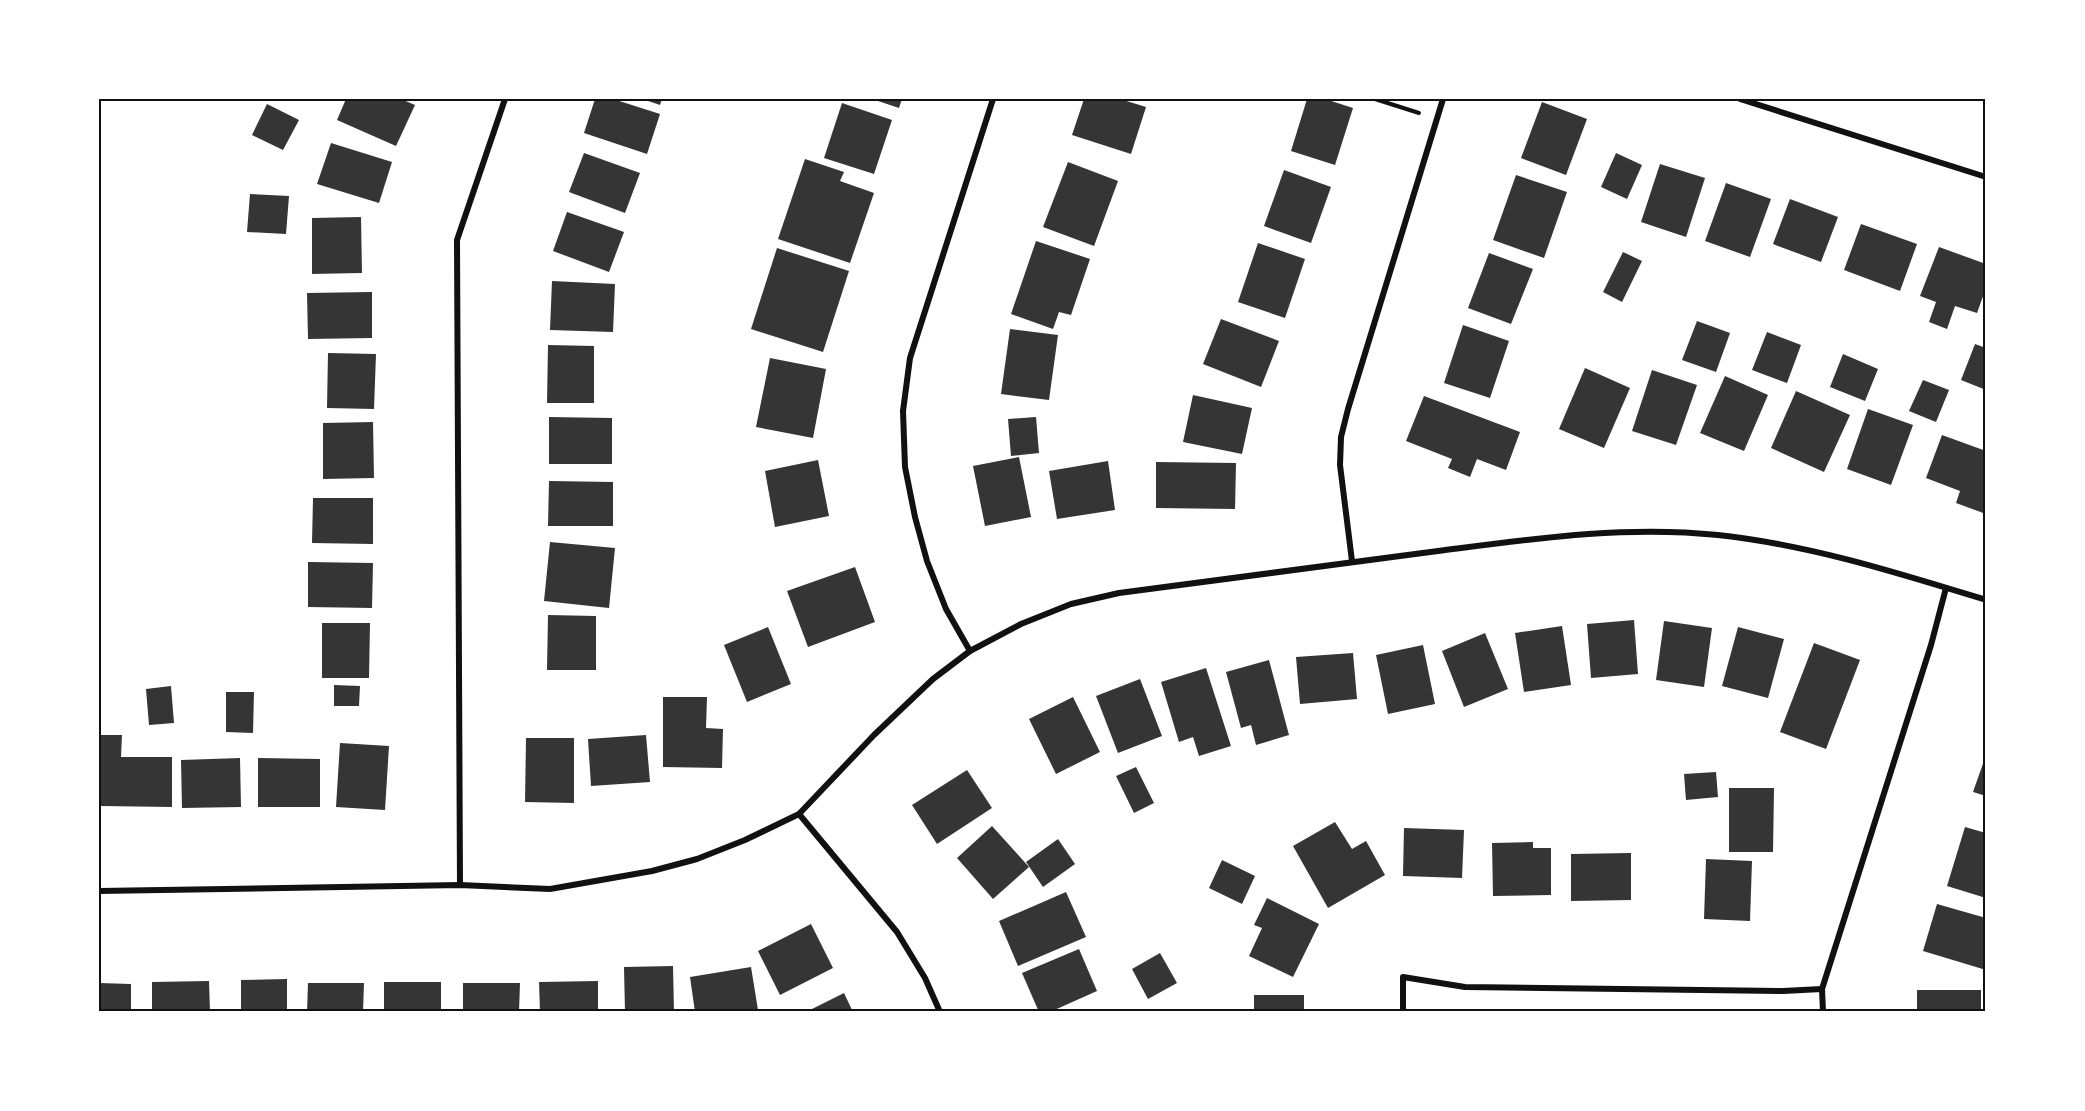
<svg xmlns="http://www.w3.org/2000/svg" width="2085" height="1111" viewBox="0 0 2085 1111" font-family="'Roboto Serif',serif">
	<style>
		.building { fill: #353535 }
		.lines { fill: none; stroke-linecap: round; stroke-linejoin: round }
		.path { stroke: #111; stroke-width: 4 }
		.minor { stroke: #111; stroke-width: 6 }
		.neatline { fill: none; stroke: #111; stroke-width: 2 }
	</style>
	<rect width="100%" height="100%" fill="#fff"/>
	<g class="building">
		<path d="M346 99H401L415 105 396 146 337 120Z"/>
		<path d="M595 99H613L660 114 647 154 584 133Z"/>
		<path d="M642 99H662L660 105Z"/>
		<path d="M872 99H902L899 108Z"/>
		<path d="M1084 99H1120L1146 107 1131 154 1072 135Z"/>
		<path d="M1307 99H1325L1353 108 1335 165 1291 151Z"/>
		<path d="M1542 102 1587 119 1566 175 1521 158Z"/>
		<path d="M842 103 892 120 874 174 824 158Z"/>
		<path d="M267 104 299 120 283 150 252 135Z"/>
		<path d="M331 143 392 162 379 203 317 184Z"/>
		<path d="M584 153 640 173 625 213 569 192Z"/>
		<path d="M1616 153 1642 165 1627 199 1601 187Z"/>
		<path d="M805 159 844 172 840 181 874 193 850 263 778 239Z"/>
		<path d="M1068 162 1118 181 1094 246 1043 227Z"/>
		<path d="M1660 164 1705 178 1686 237 1641 222Z"/>
		<path d="M1284 170 1331 187 1311 243 1264 226Z"/>
		<path d="M1516 175 1567 192 1544 258 1493 240Z"/>
		<path d="M1726 183 1771 199 1750 257 1705 241Z"/>
		<path d="M250 194 289 196 286 234 247 232Z"/>
		<path d="M1790 199 1838 217 1821 262 1773 244Z"/>
		<path d="M567 212 624 232 609 272 553 251Z"/>
		<path d="M361 217 362 273 312 274V218Z"/>
		<path d="M1861 224 1917 244 1900 291 1844 270Z"/>
		<path d="M1036 241 1090 259 1071 315 1059 312 1053 329 1011 314Z"/>
		<path d="M1258 243 1305 259 1285 318 1238 302Z"/>
		<path d="M1939 247 1986 264V288L1977 313 1955 306 1947 329 1929 322 1936 302 1920 296Z"/>
		<path d="M777 248 849 271 823 352 751 329Z"/>
		<path d="M1623 252 1642 261 1622 302 1603 292Z"/>
		<path d="M1489 253 1533 269 1511 324 1468 308Z"/>
		<path d="M552 281 615 284 613 332 550 330Z"/>
		<path d="M372 292V338L308 339 307 293Z"/>
		<path d="M1221 319 1279 341 1261 387 1203 364Z"/>
		<path d="M1697 321 1730 333 1716 372 1682 360Z"/>
		<path d="M1463 325 1509 341 1490 398 1444 383Z"/>
		<path d="M1010 329 1058 335 1049 400 1001 394Z"/>
		<path d="M1767 332 1801 345 1787 383 1752 370Z"/>
		<path d="M1975 344 1986 348V390L1961 380Z"/>
		<path d="M548 345 594 346V403H547Z"/>
		<path d="M328 353 376 354 374 409 327 408Z"/>
		<path d="M1843 354 1878 369 1865 401 1830 387Z"/>
		<path d="M770 358 826 369 813 438 756 427Z"/>
		<path d="M1585 368 1630 388 1604 448 1559 429Z"/>
		<path d="M1652 370 1697 385 1676 445 1632 431Z"/>
		<path d="M1725 376 1768 395 1744 451 1700 433Z"/>
		<path d="M1923 380 1949 390 1936 422 1909 411Z"/>
		<path d="M1796 391 1850 415 1824 472 1771 448Z"/>
		<path d="M1193 395 1252 408 1242 454 1183 442Z"/>
		<path d="M1424 396 1520 432 1506 470 1477 459 1470 477 1448 468 1452 459 1406 441Z"/>
		<path d="M1868 409 1913 425 1891 485 1847 469Z"/>
		<path d="M549 417 612 418V464H549Z"/>
		<path d="M1036 417 1039 453 1011 456 1008 419Z"/>
		<path d="M373 422 374 478 323 479V423Z"/>
		<path d="M1942 435 1986 451V514L1956 503 1960 491 1926 478Z"/>
		<path d="M1019 457 1031 517 985 526 973 466Z"/>
		<path d="M818 460 829 516 775 527 765 471Z"/>
		<path d="M1108 461 1115 510 1057 519 1049 471Z"/>
		<path d="M1156 462 1236 463 1235 509 1156 508Z"/>
		<path d="M549 481 613 482V526H548Z"/>
		<path d="M313 498H373V544L312 543Z"/>
		<path d="M550 542 615 548 609 608 544 601Z"/>
		<path d="M308 562 373 563 372 608 308 607Z"/>
		<path d="M855 567 875 622 808 647 787 591Z"/>
		<path d="M548 615 596 616V670H547Z"/>
		<path d="M1634 620 1638 674 1591 678 1587 624Z"/>
		<path d="M1664 621 1712 628 1704 687 1656 680Z"/>
		<path d="M322 623H370L369 678H322Z"/>
		<path d="M1562 626 1571 685 1524 692 1515 633Z"/>
		<path d="M768 627 791 684 747 702 724 645Z"/>
		<path d="M1738 627 1784 639 1768 698 1722 686Z"/>
		<path d="M1485 633 1508 689 1464 707 1442 651Z"/>
		<path d="M1814 643 1860 660 1826 749 1780 732Z"/>
		<path d="M1423 645 1435 704 1388 714 1376 655Z"/>
		<path d="M1353 653 1357 699 1300 704 1296 657Z"/>
		<path d="M1269 660 1289 735 1256 745 1251 725 1241 728 1226 672Z"/>
		<path d="M1206 668 1231 746 1199 756 1193 737 1179 742 1161 682Z"/>
		<path d="M1140 679 1162 736 1118 753 1096 696Z"/>
		<path d="M334 685 360 686 359 706H334Z"/>
		<path d="M171 686 174 723 149 725 146 689Z"/>
		<path d="M226 692H254L253 733 226 732Z"/>
		<path d="M663 697H707L706 728 723 729 722 768 663 767Z"/>
		<path d="M1073 697 1100 752 1056 774 1029 719Z"/>
		<path d="M101 735H122L121 757H172V807L100 806Z"/>
		<path d="M646 735 650 782 591 786 588 739Z"/>
		<path d="M526 738H574V803L525 802Z"/>
		<path d="M340 743 389 746 385 810 336 807Z"/>
		<path d="M1986 755V796L1973 792Z"/>
		<path d="M240 758 241 807 182 808 181 760Z"/>
		<path d="M258 758 320 759V807H258Z"/>
		<path d="M1136 767 1154 803 1134 813 1116 776Z"/>
		<path d="M967 770 992 808 937 844 912 805Z"/>
		<path d="M1716 772 1718 797 1686 800 1684 774Z"/>
		<path d="M1729 788H1774L1773 852H1729Z"/>
		<path d="M1335 822 1352 849 1366 841 1385 875 1328 908 1293 846Z"/>
		<path d="M992 826 1029 867 993 899 957 858Z"/>
		<path d="M1965 827 1986 833V898L1947 886Z"/>
		<path d="M1404 828 1464 830 1462 878 1403 876Z"/>
		<path d="M1058 839 1075 864 1043 887 1026 862Z"/>
		<path d="M1533 842V848H1551V895L1493 896 1492 843Z"/>
		<path d="M1631 853V900L1571 901V854Z"/>
		<path d="M1706 859 1752 861 1750 921 1704 919Z"/>
		<path d="M1222 860 1255 876 1242 904 1209 888Z"/>
		<path d="M1066 892 1086 937 1018 966 999 921Z"/>
		<path d="M1267 898 1319 924 1293 977 1249 956 1262 928 1254 925Z"/>
		<path d="M1937 904 1986 918V970L1923 951Z"/>
		<path d="M811 924 833 968 780 995 758 951Z"/>
		<path d="M1079 949 1097 991 1050 1012H1039L1022 973Z"/>
		<path d="M1160 953 1177 983 1148 999 1132 969Z"/>
		<path d="M673 966 674 1012H625L624 967Z"/>
		<path d="M751 967 758 1010 743 1012H695L690 977Z"/>
		<path d="M287 979V1012H217V1009H241V980Z"/>
		<path d="M209 981 210 1012H152V982Z"/>
		<path d="M598 981V1012H540L539 982Z"/>
		<rect x="384" y="982" width="57" height="30"/>
		<path d="M99 983 131 984V1012H99Z"/>
		<path d="M308 983H364L363 1012H307Z"/>
		<path d="M463 983H520L519 1012H463Z"/>
		<rect x="1917" y="990" width="64" height="22"/>
		<path d="M844 993 853 1012H806Z"/>
		<rect x="1254" y="995" width="50" height="17"/>
	</g>
	<g class="lines">
		<path class="path" d="M1375 99 1419 113"/>
		<g class="minor">
			<path d="M1740 99 1986 177"/>
			<path d="M1352 561 1340 465 1341 437 1348 409 1443 99"/>
			<path d="M970 651 946 609 927 561 915 517 905 467 903 411 910 358 993 99"/>
			<path d="M799 814 897 932 925 978 940 1012"/>
			<path d="M460 885 457 240 505 99"/>
			<path d="M99 891 460 885 550 889 652 871 697 859 745 840 799 814 874 735 933 679 970 651 1021 624 1071 604 1119 593C1226 578 1332 564 1438 551 1531 539 1624 525 1718 535 1810 545 1898 573 1986 600"/>
			<path d="M1403 1012V977L1465 987 1783 991 1822 989"/>
			<path d="M1823 1012 1822 989 1931 645 1946 588"/>
		</g>
	</g>
	<rect width="2085" height="1111" fill="none" stroke="#ffffff" stroke-width="201"/>
	<rect x="100" y="100" width="1884" height="910" class="neatline"/>
</svg>
